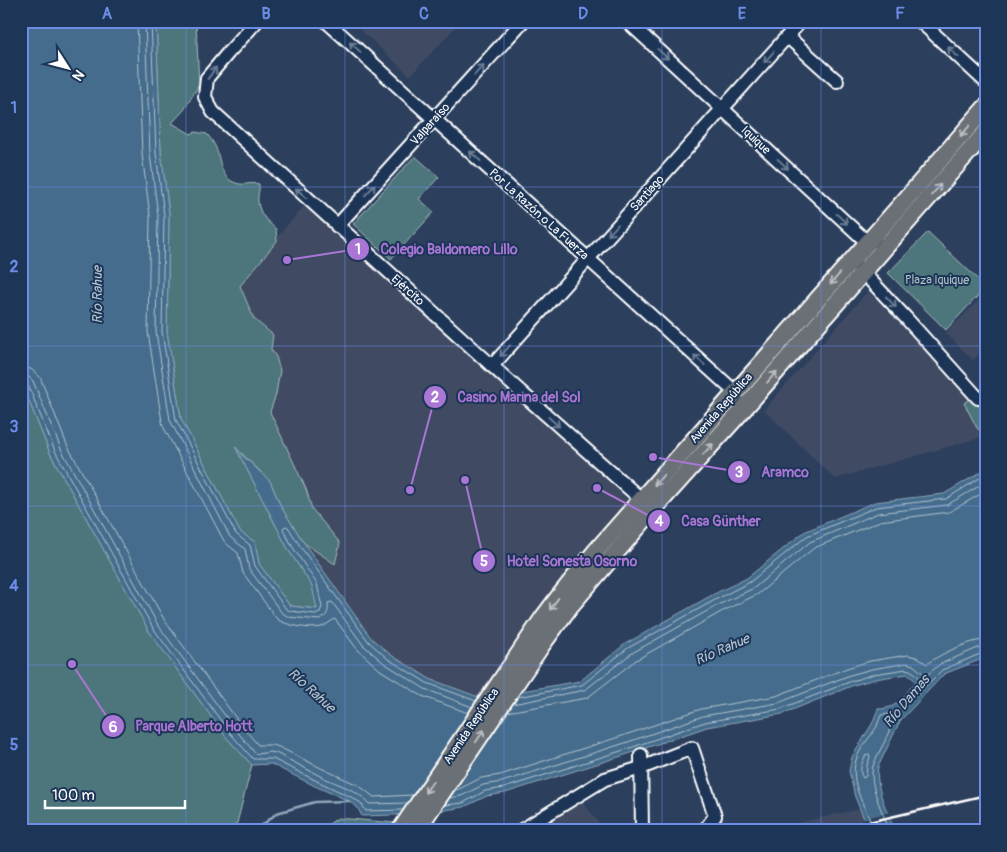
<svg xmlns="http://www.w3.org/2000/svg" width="1007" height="852" viewBox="0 0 1007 852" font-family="Pangolin,sans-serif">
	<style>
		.built { fill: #3f4b64 }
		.green { fill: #4d767b; stroke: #a6babd }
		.water { fill: #446c8c; stroke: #8fa7ba }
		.pier { fill: #2c3f5d }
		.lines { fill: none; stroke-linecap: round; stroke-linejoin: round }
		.shore { stroke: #b4c4d1; stroke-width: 1 }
		.stream { stroke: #8fa7ba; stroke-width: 2.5 }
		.minor-casing { stroke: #fff; stroke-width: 16 }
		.major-casing { stroke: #fff; stroke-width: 20 }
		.minor { stroke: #1d3557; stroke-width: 12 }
		.major { stroke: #6b6f75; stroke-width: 16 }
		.rail { stroke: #fff; stroke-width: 2.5 }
		.oneway { stroke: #6c7c92 }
		.oneway2 { stroke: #bcbec1 }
		.grid { fill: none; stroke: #6c8ce6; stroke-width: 1; stroke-opacity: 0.55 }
		.labels { text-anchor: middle; stroke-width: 4; stroke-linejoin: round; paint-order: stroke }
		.street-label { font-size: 12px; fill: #fff; stroke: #1d3557 }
		.park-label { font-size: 12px; fill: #afc1c4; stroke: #1d3557 }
		.water-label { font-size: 14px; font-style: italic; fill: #b4c4d1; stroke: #1d3557 }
		.leader { fill: none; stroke: #a976d5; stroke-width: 2 }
		.callout-dot { fill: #a976d5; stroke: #1d3557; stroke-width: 2 }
		.mark-label { font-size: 15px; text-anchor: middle; font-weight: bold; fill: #fff }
		.callout-label { font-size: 14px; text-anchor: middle; font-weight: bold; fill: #a976d5; stroke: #1d3557; stroke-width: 4; stroke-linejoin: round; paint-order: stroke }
		.neatline { fill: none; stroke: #6c8ce6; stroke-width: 2 }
		.grid-label { font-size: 16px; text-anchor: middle; font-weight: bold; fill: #6c8ce6 }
	</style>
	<rect width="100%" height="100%" fill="#2c3f5d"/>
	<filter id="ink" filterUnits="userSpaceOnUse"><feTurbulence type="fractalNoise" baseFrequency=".02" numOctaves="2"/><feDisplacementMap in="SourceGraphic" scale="10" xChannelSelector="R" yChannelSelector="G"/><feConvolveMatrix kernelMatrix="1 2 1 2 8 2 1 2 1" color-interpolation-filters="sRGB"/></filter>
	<g filter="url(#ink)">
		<g class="built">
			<path d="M351 21H461L410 76Z"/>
			<path d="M305 205 428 315 629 501 571 573 481 698 430 679 391 655 371 638 235 446 236 284Z"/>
			<path d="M868 291 986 412V436L835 479 764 410Z"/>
			<path d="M986 293V347L973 360 946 333Z"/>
			<path d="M583 802 605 831H536Z"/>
			<path d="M860 809 869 831H765L789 825Z"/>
		</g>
		<g class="green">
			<path d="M156 21H196L199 85 184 110 172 123 191 134 195 132 207 134C211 139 214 143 216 148 221 161 220 178 236 183 244 186 250 182 259 184 260 190 258 192 258 197 257 211 266 221 276 229L277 241 240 286 254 319 273 335 271 349 276 357 280 370 276 394 270 412 306 489 312 509 340 543 335 564 304 543 281 507 270 481 236 448 288 549 312 586 318 609 290 606 259 564 255 542 240 532 181 419 167 332 169 214 161 153Z"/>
			<path d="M415 156 439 177 419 199 434 212 391 259 353 224Z"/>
			<path d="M928 232 986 287 946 330 888 273Z"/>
			<path d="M21 381 50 453 149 631 226 737 252 765 237 823 231 831H21Z"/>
			<path d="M986 388V437L977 428 964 403Z"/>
			<path d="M338 818 395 823 390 831H318Z"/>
		</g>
		<path class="water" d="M21 21H156L161 153 169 214 167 332 181 419 240 532 255 542 259 564 290 606 317 609 312 586 288 549 235 446 243 456 270 481 281 507 304 543 371 638 391 655 430 679 481 698 580 681 625 644 712 595 747 578 804 532 875 502 944 494 986 469V659H982L944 674 900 721 878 767C875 788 887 811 895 831H869L855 797 849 771 852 757 872 724 878 709C899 709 904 695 916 681L907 674 875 679 854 685 782 714 707 727 628 754 505 793 487 796 464 807 420 814 362 816 357 807 349 801 317 787 271 764 252 765 226 737 149 631 50 453 21 381Z"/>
		<path class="pier" d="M890 812 893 820 865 827 862 819Z"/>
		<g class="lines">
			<g class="shore">
				<path d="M137 21 142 154 150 216 148 332 162 422 164 428 224 541 228 545 238 553 243 573 277 619C284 625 311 630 321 627 326 626 330 621 335 619L357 649 380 670 422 696 468 713"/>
				<path d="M145 21 150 154 158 215 156 332 170 420 230 537 245 549 249 569 282 613 289 617 319 620C327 617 329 612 328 603L332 602 363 645 384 663 425 689 472 707"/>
				<path d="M151 21 156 153 164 215 162 332 176 420 236 534 250 545 255 566 286 609 290 611 315 614 320 612 322 607 317 584 292 546 283 529 284 527 286 526 288 527 300 546 368 641 388 659 427 683 476 701"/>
				<path d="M21 368 31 369 40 377 67 445 165 621 241 725 258 745H272L279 747 325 770 358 785 374 797 413 795"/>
				<path d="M21 375 28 376 33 381 61 449 158 625 235 729 255 753 257 754 270 752 276 753C291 761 307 769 322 777 338 785 358 789 369 804L407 803"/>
				<path d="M21 381 25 382 28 385 55 451 153 628 230 733 253 759H273L319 782 351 797 361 803 366 811 403 810"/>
				<path d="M518 697 582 685 628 648 715 600 750 582 807 536 876 507 946 499 986 474"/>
				<path d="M513 704 585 690 632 653 718 605 754 588 810 542 878 513 947 505 986 482"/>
				<path d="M507 712 587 698 636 660 721 612 758 594 814 548 880 521 949 512 986 491"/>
				<path d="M869 754 870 757 867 765 866 776 863 778C858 771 862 762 866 755Z"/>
				<path d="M455 790 459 789 481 778 500 775 622 736 701 709 776 696 847 668 870 661 908 655 916 657 927 664C938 655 972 639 986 640"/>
				<path d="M449 798 461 796 483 785 502 782 625 743 703 716 778 703 850 675 872 669 907 663 913 665 925 675H927L940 664 978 648H986"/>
				<path d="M445 805 463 803 485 791 504 788 627 749 705 722 780 709 852 681 874 674 906 669C911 670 919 675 920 680L919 684 909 697 910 699 912 700 942 670 980 654H986"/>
				<path d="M874 831 873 827C865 807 849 782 856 760 860 747 871 737 877 726 878 722 880 718 881 715L889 714 898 710 900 711V713C893 721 889 731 885 741 881 749 876 757 873 766 868 784 883 814 890 831"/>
			</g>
			<path class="stream" d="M255 831 277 813 315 802 349 801"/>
			<g class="minor-casing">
				<g id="minor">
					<path d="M257 21 228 53 207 78 205 97 213 112 524 395 642 500"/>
					<path d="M326 21 735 392 737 400"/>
					<path d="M627 21 867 242 876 241"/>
					<path d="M920 21 986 82"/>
					<path d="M788 37 837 81"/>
					<path d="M337 226 523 21"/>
					<path d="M857 266 906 318 978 398H986"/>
					<path d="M492 366 801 21"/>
					<path d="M641 755 642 831"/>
					<path d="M520 831 605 779 641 768 692 748 715 816 704 831"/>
				</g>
			</g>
			<g class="major-casing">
				<g id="major">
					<path d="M400 831 543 618 558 598 596 551 907 198 986 107"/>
					<path d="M416 831 543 643 570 606 649 514 740 413 986 132"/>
				</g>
			</g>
			<use href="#minor" class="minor"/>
			<use href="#major" class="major"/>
			<path class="rail" d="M830 831 986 795"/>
		</g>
		<defs><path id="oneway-shaft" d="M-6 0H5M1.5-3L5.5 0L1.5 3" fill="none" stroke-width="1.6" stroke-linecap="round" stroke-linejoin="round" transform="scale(1.25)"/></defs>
		<g class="oneway">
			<use href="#oneway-shaft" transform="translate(355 47) rotate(-138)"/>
			<use href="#oneway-shaft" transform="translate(953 52) rotate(-137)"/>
			<use href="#oneway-shaft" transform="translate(663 54) rotate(43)"/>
			<use href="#oneway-shaft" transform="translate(769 57) rotate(132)"/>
			<use href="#oneway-shaft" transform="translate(479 70) rotate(-48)"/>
			<use href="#oneway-shaft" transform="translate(212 73) rotate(-54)"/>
			<use href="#oneway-shaft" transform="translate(475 156) rotate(-138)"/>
			<use href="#oneway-shaft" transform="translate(783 164) rotate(43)"/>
			<use href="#oneway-shaft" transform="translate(370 190) rotate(-48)"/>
			<use href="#oneway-shaft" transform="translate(301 193) rotate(-138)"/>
			<use href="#oneway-shaft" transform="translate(842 219) rotate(43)"/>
			<use href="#oneway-shaft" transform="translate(613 230) rotate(132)"/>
			<use href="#oneway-shaft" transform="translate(891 302) rotate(47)"/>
			<use href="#oneway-shaft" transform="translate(505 351) rotate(132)"/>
			<use href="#oneway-shaft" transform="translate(699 360) rotate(-138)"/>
			<use href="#oneway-shaft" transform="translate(554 422) rotate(42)"/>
		</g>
		<g class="oneway2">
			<use href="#oneway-shaft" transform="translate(965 131) rotate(131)"/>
			<use href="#oneway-shaft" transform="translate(936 190) rotate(-49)"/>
			<use href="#oneway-shaft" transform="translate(835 279) rotate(131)"/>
			<use href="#oneway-shaft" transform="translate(772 377) rotate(-49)"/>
			<use href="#oneway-shaft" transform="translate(708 449) rotate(-48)"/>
			<use href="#oneway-shaft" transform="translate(659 480) rotate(131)"/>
			<use href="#oneway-shaft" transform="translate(554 604) rotate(126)"/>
			<use href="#oneway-shaft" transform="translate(480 736) rotate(-56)"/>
			<use href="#oneway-shaft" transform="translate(429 787) rotate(124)"/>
		</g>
	</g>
	<path class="grid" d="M186 21V831M345 21V831M504 21V831M662 21V831M821 21V831M21 187H986M21 346H986M21 506H986M21 665H986"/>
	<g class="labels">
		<g class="street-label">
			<text transform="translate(430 124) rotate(-48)" y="4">Valparaíso</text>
			<text transform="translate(756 140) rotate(43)" y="4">Iquique</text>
			<text transform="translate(647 193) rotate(-48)" y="4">Santiago</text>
			<text transform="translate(539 214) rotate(42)" y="4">Por La Razón o La Fuerza</text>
			<text transform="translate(408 290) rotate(42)" y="4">Ejército</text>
			<text transform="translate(721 408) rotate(-49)" y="4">Avenida República</text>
			<text transform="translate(471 726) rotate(-56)" y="4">Avenida República</text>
		</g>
		<g class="park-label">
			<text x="937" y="284">Plaza Iquique</text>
		</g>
		<g class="water-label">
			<text transform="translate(97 295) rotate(-90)" y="5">Río Rahue</text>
			<text transform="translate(722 649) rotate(-24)" y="5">Río Rahue</text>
			<text transform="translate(312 690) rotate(42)" y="5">Río Rahue</text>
			<text transform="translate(906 701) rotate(-50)" y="5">Río Damas</text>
		</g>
	</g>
	<path class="leader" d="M287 260L358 249M410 490L435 397M653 457L739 472M597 488L659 521M465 480L484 561M72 664L113 726"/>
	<g class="callout-dot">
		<circle cx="287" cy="260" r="5"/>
		<circle cx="410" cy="490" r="5"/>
		<circle cx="653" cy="457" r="5"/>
		<circle cx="597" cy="488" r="5"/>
		<circle cx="465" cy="480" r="5"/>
		<circle cx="72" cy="664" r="5"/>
		<circle cx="358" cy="249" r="12"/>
		<circle cx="435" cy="397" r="12"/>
		<circle cx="739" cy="472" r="12"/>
		<circle cx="659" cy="521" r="12"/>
		<circle cx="484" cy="561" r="12"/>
		<circle cx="113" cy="726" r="12"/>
	</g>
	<g class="mark-label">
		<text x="358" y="254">1</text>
		<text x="435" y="402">2</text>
		<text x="739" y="477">3</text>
		<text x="659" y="526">4</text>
		<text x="484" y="566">5</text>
		<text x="113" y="732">6</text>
	</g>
	<g class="callout-label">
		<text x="449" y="254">Colegio Baldomero Lillo</text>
		<text x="519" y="402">Casino Marina del Sol</text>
		<text x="785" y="477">Aramco</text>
		<text x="721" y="526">Casa Günther</text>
		<text x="572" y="566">Hotel Sonesta Osorno</text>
		<text x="194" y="731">Parque Alberto Hott</text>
	</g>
	<rect width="1007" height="852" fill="none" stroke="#1d3557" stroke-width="55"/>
	<g transform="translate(68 68) rotate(126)" stroke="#1d3557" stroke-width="4" paint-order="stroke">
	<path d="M0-4L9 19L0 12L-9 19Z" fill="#ffffff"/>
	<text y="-8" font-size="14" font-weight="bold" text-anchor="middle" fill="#ffffff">N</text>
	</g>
	<path d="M45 800v8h140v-8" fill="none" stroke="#ffffff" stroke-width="2.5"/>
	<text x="52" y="800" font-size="15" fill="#ffffff" stroke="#1d3557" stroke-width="4" paint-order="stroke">100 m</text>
	<rect x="28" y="28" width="952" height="796" class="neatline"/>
	<g class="grid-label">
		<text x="107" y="19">A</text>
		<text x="266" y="19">B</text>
		<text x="424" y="19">C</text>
		<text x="583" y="19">D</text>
		<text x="742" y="19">E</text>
		<text x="900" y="19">F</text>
		<text x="14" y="113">1</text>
		<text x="14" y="272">2</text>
		<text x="14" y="432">3</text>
		<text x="14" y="591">4</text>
		<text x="14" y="750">5</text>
	</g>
</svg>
